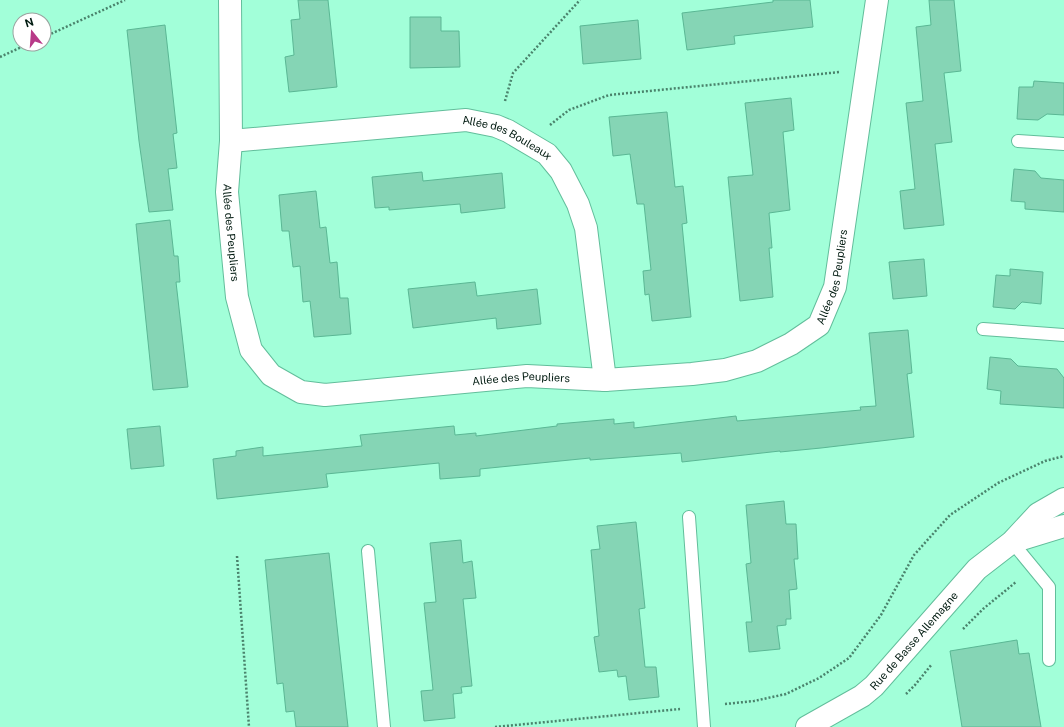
<svg xmlns="http://www.w3.org/2000/svg" width="1064" height="727" viewBox="0 0 1064 727" font-family="'Public Sans',sans-serif">
	<style>
		.building { fill: #85d5b5; stroke: #5ab794 }
		.lines { fill: none; stroke-linecap: round; stroke-linejoin: round }
		.service-casing { stroke: #62be9b; stroke-width: 14 }
		.minor-casing { stroke: #62be9b; stroke-width: 24 }
		.path { stroke: #4a836c; stroke-width: 2.5; stroke-dasharray: 2 2; stroke-linecap: butt }
		.service { stroke: #fff; stroke-width: 12 }
		.minor { stroke: #fff; stroke-width: 22 }
		.labels { text-anchor: middle; stroke-width: 4; stroke-linejoin: round; paint-order: stroke }
		.street-label { font-size: 11px; fill: #001a10; stroke: #fff }
	</style>
	<rect width="100%" height="100%" fill="#a2ffd9"/>
	<g class="building">
		<path d="M298 0H328L337 87 289 92 285 57 294 55 291 20 300 19Z"/>
		<path d="M773 0H810L813 27 734 36 735 44 687 50 682 13 773 2Z"/>
		<path d="M929 0H954L961 71 944 73 952 142 935 144 944 225 904 229 900 191 915 189 906 103 923 101 916 27 931 25Z"/>
		<path d="M410 17H441V31H459L460 67 410 68Z"/>
		<path d="M638 20 641 59 583 64 580 26Z"/>
		<path d="M165 25 177 133 173 134 177 168 168 169 173 210 149 212 139 141 127 30Z"/>
		<path d="M1034 81 1064 83V115L1047 114 1038 120 1017 119 1019 87H1033Z"/>
		<path d="M791 98 794 130 783 132 790 210 769 213 772 248H769L773 297 740 301 728 177 753 175 745 103Z"/>
		<path d="M667 112 675 187 683 186 687 223 682 224 691 317 652 321 649 294 645 295 643 271 651 270 644 204H637L630 154 613 156 609 117Z"/>
		<path d="M1014 169 1035 171 1041 178 1064 180V212L1025 209V202L1011 201Z"/>
		<path d="M422 172 423 181 502 173 505 208 461 213 460 204 389 210V207L375 208 372 177Z"/>
		<path d="M316 191 320 228 326 227 330 263 337 262 340 298H348L351 334 314 337 310 301 303 302 300 266 293 267 289 231H282L279 195Z"/>
		<path d="M170 220 174 256H178L180 282H176L188 387 153 390 136 224Z"/>
		<path d="M924 259 927 296 893 299 889 262Z"/>
		<path d="M1010 269 1043 272 1041 304 1022 302 1015 309 993 307 996 275 1010 276Z"/>
		<path d="M475 282 477 296 537 289 541 324 497 329 496 318 413 328 408 289Z"/>
		<path d="M908 330 912 373 907 374 914 437 821 448 780 452V451L682 462 681 453 590 460V458L480 469V476L440 479 439 463 326 474 328 487 217 499 213 459 236 456V451L263 447V456L362 446 360 435 454 426 455 435 476 433V436L557 426V424L614 419V424L634 422V428L736 416 737 421 861 410 860 407 876 406 869 333Z"/>
		<path d="M990 357 1011 359 1018 366 1057 369 1064 378V408L1000 404 1001 391 987 389Z"/>
		<path d="M160 426 164 466 131 469 127 429Z"/>
		<path d="M784 501 786 524H796L798 559H794L797 589 789 590 791 619H786V625L777 626 780 649 749 652 746 622H752L746 564 751 563 746 505Z"/>
		<path d="M636 522 645 608 639 609 645 667H656L659 697 629 700 626 676 618 677 617 670 599 672 594 637 599 636 591 550 600 549 597 526Z"/>
		<path d="M461 540 463 563 472 561 476 598 463 599 472 686 461 687 462 693 453 694 455 718 424 721 421 691 433 690 424 603 436 602 430 543Z"/>
		<path d="M329 553 348 727H296L294 711 286 712 283 683 277 684 265 560Z"/>
		<path d="M1017 640 1019 654 1029 653 1041 727H962L950 651Z"/>
	</g>
	<g class="lines">
		<g class="service-casing">
			<g id="service">
				<path d="M1018 141 1064 144"/>
				<path d="M983 329 1064 335"/>
				<path d="M689 517 704 727"/>
				<path d="M1012 542 1049 587V660"/>
				<path d="M368 551 384 727"/>
			</g>
		</g>
		<g class="minor-casing">
			<g id="minor">
				<path id="s1" d="M230 0 231 141 227 192 237 297 251 350 271 375 301 392 325 395 527 376 605 380 692 374 725 370 757 361 791 344 819 325 835 287 877 0"/>
				<path id="s2" d="M231 141 466 120 496 126 508 131 547 154 561 171 578 204 586 228 605 380"/>
				<path d="M1015 541 1064 526"/>
				<path id="s3" d="M807 727 862 696 874 686 977 569 1012 542 1038 514 1064 499"/>
			</g>
		</g>
		<g class="path">
			<path d="M44 37 125 0"/>
			<path d="M0 57 28 44"/>
			<path d="M505 101 513 73 580 0"/>
			<path d="M550 125 569 110 609 95 840 72"/>
			<path d="M237 556 249 727"/>
			<path d="M963 629 983 609 1016 582"/>
			<path d="M906 694 915 685 932 664"/>
			<path d="M725 704 754 701 786 694 819 678 849 658 881 615 914 555 950 515 998 483 1045 461 1064 456"/>
			<path d="M495 727 680 709"/>
		</g>
		<use href="#service" class="service"/>
		<use href="#minor" class="minor"/>
	</g>
	<g class="labels">
		<g class="street-label">
			<text dy="4" stroke="none"><textPath href="#s2" startOffset="281">Allée des Bouleaux</textPath></text>
			<text dy="4" stroke="none"><textPath href="#s1" startOffset="233">Allée des Peupliers</textPath></text>
			<text dy="4" stroke="none"><textPath href="#s1" startOffset="1000">Allée des Peupliers</textPath></text>
			<text dy="4" stroke="none"><textPath href="#s1" startOffset="640">Allée des Peupliers</textPath></text>
			<text dy="4" stroke="none"><textPath href="#s3" startOffset="139">Rue de Basse Allemagne</textPath></text>
		</g>
	</g>
	<g transform="translate(32 32) rotate(343)"><circle r="19" fill="#ffffff" stroke="#99a39f"/>
	<path d="M0-3L7 15L0 10L-7 15Z" fill="#b83a88"/>
	<text y="-6" font-size="11" font-weight="bold" text-anchor="middle" fill="#001a10">N</text>
	</g>
</svg>
